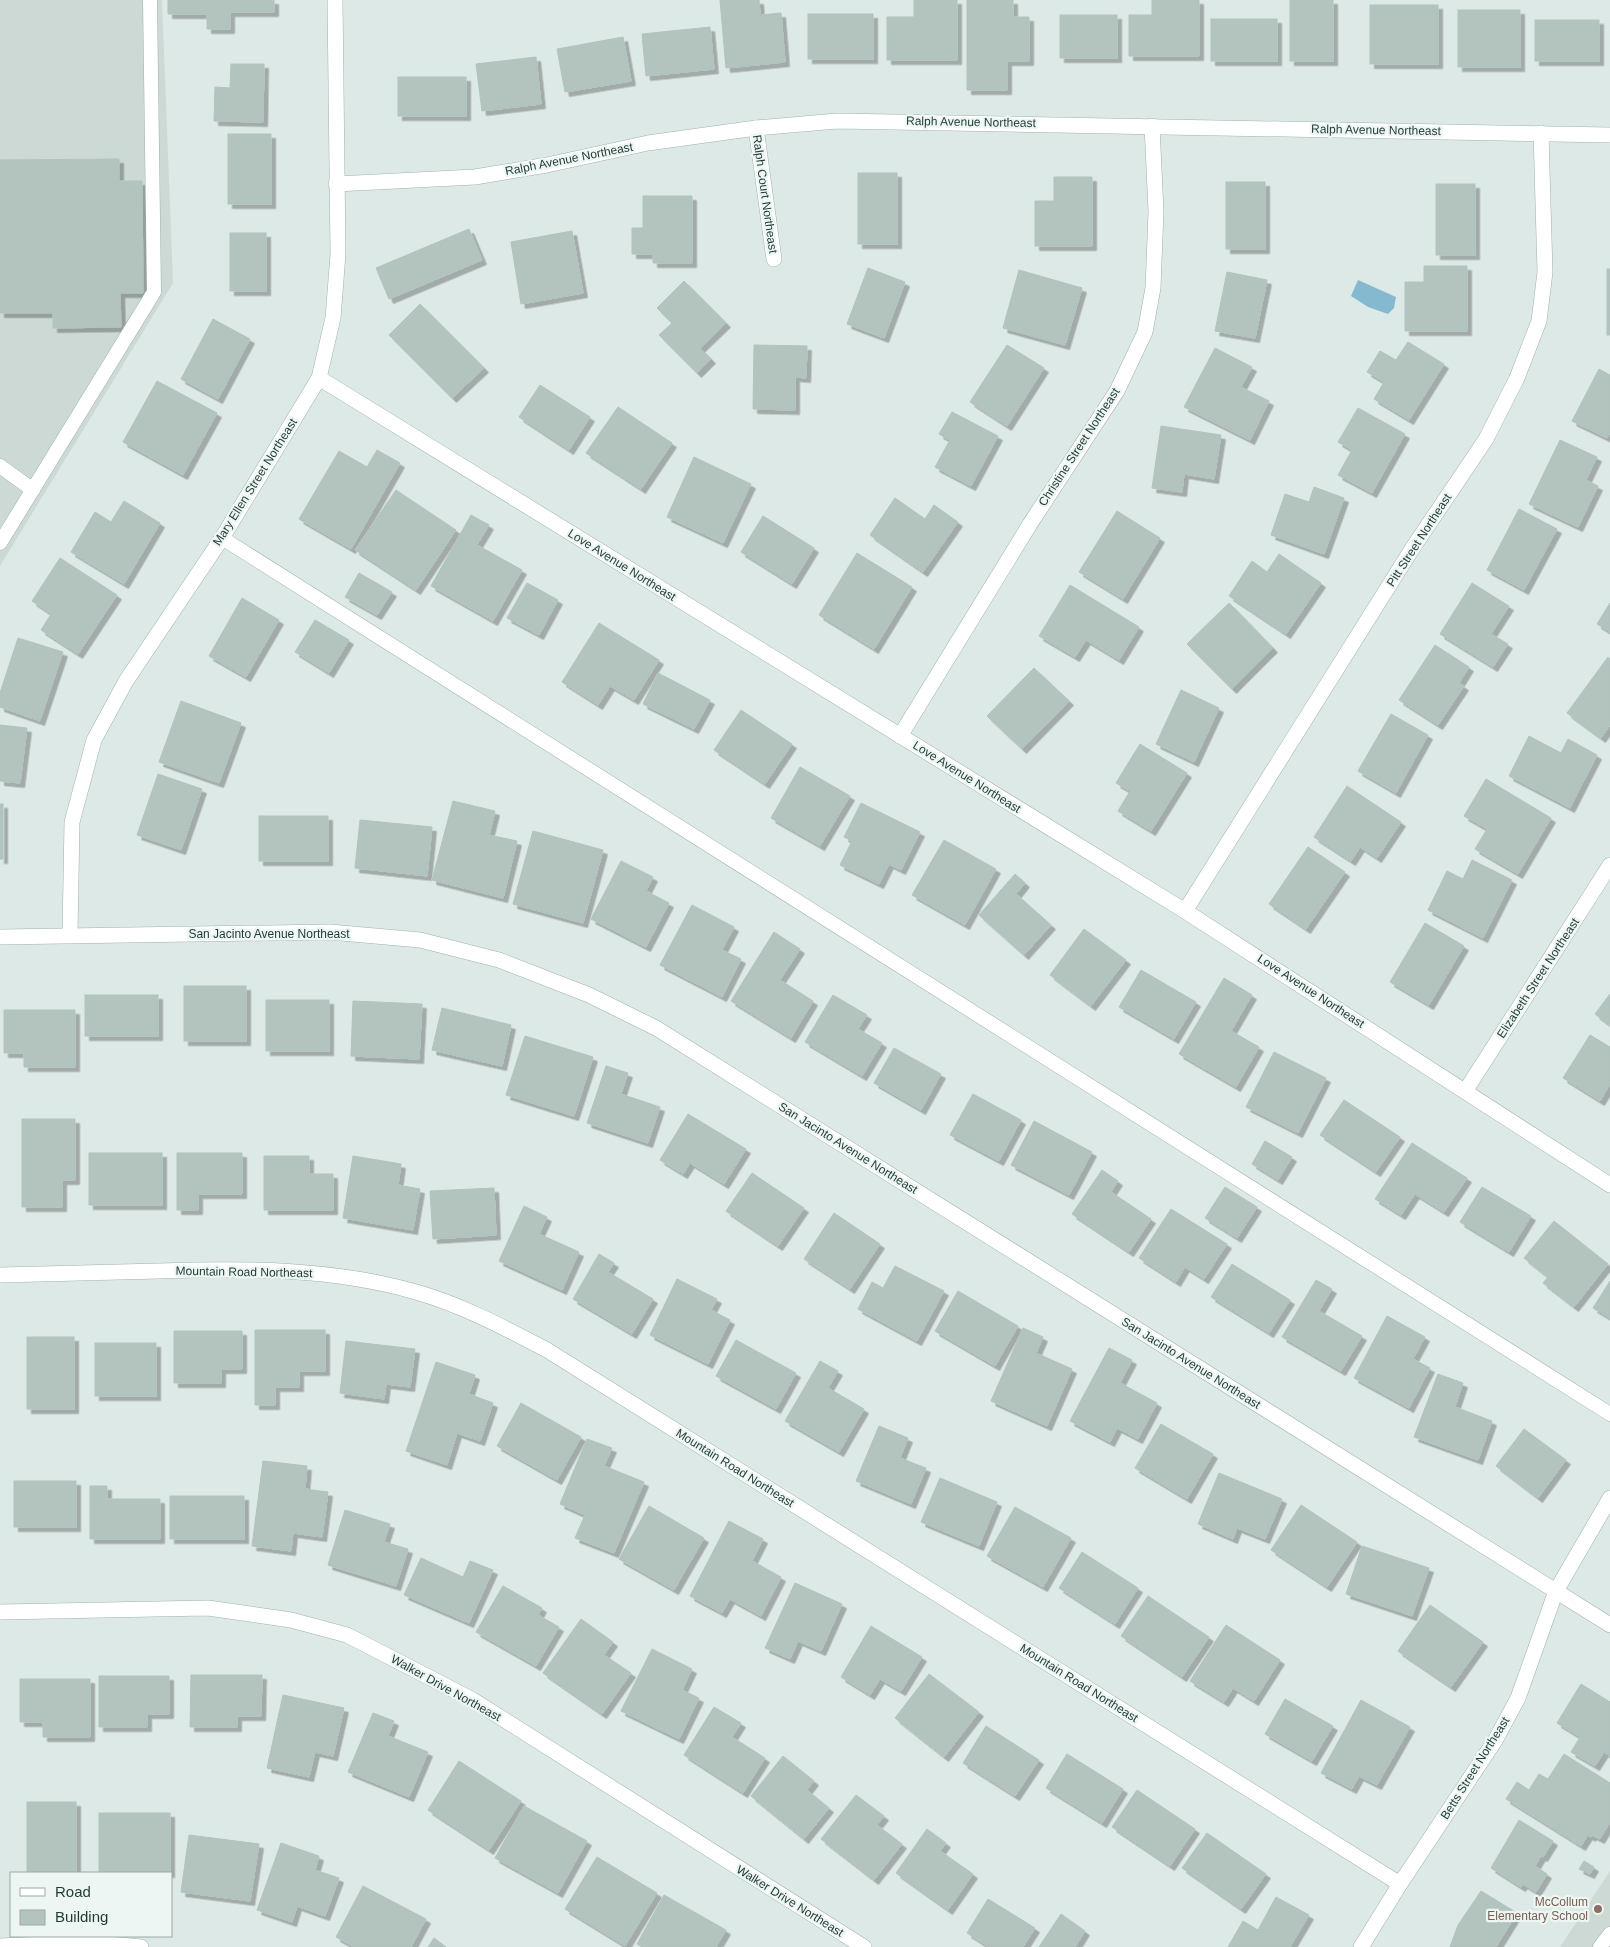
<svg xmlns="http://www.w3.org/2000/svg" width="1610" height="1947" viewBox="0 0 1610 1947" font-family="Arial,sans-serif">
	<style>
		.built { fill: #ccd9d5 }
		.water { fill: #84b9d0 }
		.building { fill: #b3c4bf; stroke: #b0c3be; filter: url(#shadow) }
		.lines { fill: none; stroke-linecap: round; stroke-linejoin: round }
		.service-casing { stroke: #a0b1ad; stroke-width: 15 }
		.minor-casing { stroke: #a0b1ad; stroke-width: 16 }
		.service { stroke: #fff; stroke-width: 14 }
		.minor { stroke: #fff; stroke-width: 15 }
		.education-dot { fill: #8d6e63; stroke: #eef6f3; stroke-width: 2 }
		.labels { text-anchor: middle; stroke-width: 4.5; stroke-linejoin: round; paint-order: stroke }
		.street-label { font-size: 12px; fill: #1f3935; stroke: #eef6f3 }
		.education-label { font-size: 12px; fill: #785e54; stroke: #eef6f3; text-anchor: end }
	</style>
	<defs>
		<filter id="shadow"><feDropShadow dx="4.5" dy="4.5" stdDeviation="0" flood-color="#0004"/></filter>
	</defs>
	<rect width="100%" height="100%" fill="#dde9e6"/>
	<g class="built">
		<path d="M0 0H162L173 283 0 566Z"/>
		<path d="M1610 1871V1947H1560Z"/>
	</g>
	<path class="water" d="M1358 280 1396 297 1394 308 1388 314 1368 307 1351 296Z"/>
	<g class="building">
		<path d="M168 0H274V12H230V29H207V14H168Z"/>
		<path d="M720 0H759L760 15 781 13 785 62 726 68Z"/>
		<path d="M914 0H957V60H887V17H914Z"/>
		<path d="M967 0H1013V17H1029V61H1007V90H967Z"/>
		<path d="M1152 0H1199V56H1129V15H1152Z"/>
		<rect x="1290" y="0" width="43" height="61"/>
		<rect x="1370" y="5" width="68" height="59"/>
		<rect x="1458" y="10" width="62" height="57"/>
		<rect x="808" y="14" width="65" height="45"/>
		<rect x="1060" y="15" width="57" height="43"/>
		<rect x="1211" y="19" width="66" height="42"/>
		<rect x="1535" y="20" width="64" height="41"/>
		<path d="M710 27 714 69 646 76 642 34Z"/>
		<path d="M623 37 631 81 565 92 557 49Z"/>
		<path d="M536 57 541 104 482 111 476 64Z"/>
		<path d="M231 64H264L263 122 214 121 215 87 230 88Z"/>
		<rect x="398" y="77" width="68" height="39"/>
		<rect x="228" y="134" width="43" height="70"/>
		<path d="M119 159V181H142L143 293H120L121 327 53 328V313H0V160Z"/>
		<rect x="858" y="173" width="39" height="71"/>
		<path d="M1054 177H1092V246H1035V201H1054Z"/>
		<rect x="1226" y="182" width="39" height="67"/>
		<rect x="1436" y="184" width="39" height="71"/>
		<path d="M643 196H692V263H653V254H632V228H643Z"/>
		<path d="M469 229 482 260 389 299 376 268Z"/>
		<path d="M572 231 583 293 521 304 511 242Z"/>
		<rect x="230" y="233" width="36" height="58"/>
		<path d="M1424 266H1467V331H1405V282H1424Z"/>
		<path d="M868 268 905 282 884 338 847 324Z"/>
		<rect x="1607" y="269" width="3" height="66"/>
		<path d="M1019 270 1082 288 1065 345 1003 328Z"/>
		<path d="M1227 272 1267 280 1255 338 1215 331Z"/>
		<path d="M684 281 726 323 700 348 711 359 697 373 659 335 672 323 657 308Z"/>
		<path d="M420 304 484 368 452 398 389 335Z"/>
		<path d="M213 319 250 339 218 399 181 379Z"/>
		<path d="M1408 342 1444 364 1409 420 1374 399 1384 382 1367 372 1380 351 1396 360Z"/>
		<path d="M754 345 807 346 806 378 795 377V410L753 409Z"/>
		<path d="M1007 345 1044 368 1007 426 970 402Z"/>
		<path d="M1215 348 1252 367 1241 387 1269 401 1250 440 1184 407Z"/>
		<path d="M1599 369 1610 375V432L1607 438 1572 421Z"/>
		<path d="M157 381 217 413 183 475 123 442Z"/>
		<path d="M540 385 590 417 569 450 519 417Z"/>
		<path d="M618 407 672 443 641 489 586 453Z"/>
		<path d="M1358 408 1405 434 1372 493 1338 475 1352 450 1338 442Z"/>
		<path d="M952 412 998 436 971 486 935 467 950 440 939 434Z"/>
		<path d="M1161 426 1221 435 1214 479 1184 474 1182 492 1152 488Z"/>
		<path d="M1560 440 1597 457 1586 480 1598 486 1578 527 1529 504Z"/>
		<path d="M377 450 400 463 351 549 299 519 339 451 367 467Z"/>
		<path d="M694 457 751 484 723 543 667 517Z"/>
		<path d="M1314 487 1344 498 1324 554 1271 535 1285 494 1309 502Z"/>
		<path d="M396 490 456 530 416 590 355 550Z"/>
		<path d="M895 498 925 519 934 505 958 522 923 572 870 535Z"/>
		<path d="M124 501 160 523 124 584 71 552 95 512 111 522Z"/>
		<path d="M1519 509 1557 529 1524 590 1487 570Z"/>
		<path d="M1117 511 1160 538 1123 599 1079 572Z"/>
		<path d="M471 515 489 525 477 545 522 570 493 621 431 586Z"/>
		<path d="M763 516 814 548 792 584 741 552Z"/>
		<path d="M857 553 912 587 874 649 819 615Z"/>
		<path d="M1279 554 1321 583 1286 634 1229 596 1252 561 1267 572Z"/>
		<path d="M60 558 117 595 78 654 41 630 51 614 32 601Z"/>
		<path d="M359 573 392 592 377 615 345 597Z"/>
		<path d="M527 583 558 600 539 635 507 618Z"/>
		<path d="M1472 583 1509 606 1491 634 1508 644 1493 667 1440 634Z"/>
		<path d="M1070 585 1139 627 1119 660 1086 640 1075 657 1039 636Z"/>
		<path d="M242 598 279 620 246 677 209 656Z"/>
		<path d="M1229 603 1273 648 1232 689 1187 644Z"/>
		<path d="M1610 603V632L1597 624Z"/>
		<path d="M315 620 349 640 329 673 295 652Z"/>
		<path d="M599 623 659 660 634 700 610 686 598 705 562 682Z"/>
		<path d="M18 638 63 652 40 721 0 707V693Z"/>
		<path d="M1435 645 1469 667 1459 683 1464 686 1438 725 1399 700Z"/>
		<path d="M1608 657 1610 659V725L1601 738 1567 713Z"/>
		<path d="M1034 668 1069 701 1022 749 987 716Z"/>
		<path d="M658 673 710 700 694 729 643 704Z"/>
		<path d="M1181 690 1219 708 1194 762 1156 744Z"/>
		<path d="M181 701 241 723 219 783 159 762Z"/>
		<path d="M741 710 792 744 765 784 714 750Z"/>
		<path d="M1391 714 1428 735 1396 793 1358 771Z"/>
		<path d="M0 725 27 728 20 783 0 781Z"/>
		<path d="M1529 736 1561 753 1568 739 1597 755 1570 808 1509 776Z"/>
		<path d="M1140 744 1187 773 1151 831 1118 811 1130 791 1116 783Z"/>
		<path d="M800 767 850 796 820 846 771 818Z"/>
		<path d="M158 774 202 789 181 850 137 835Z"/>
		<path d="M1486 779 1551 818 1518 874 1475 849 1487 829 1464 816Z"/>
		<path d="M1347 786 1401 822 1377 858 1360 847 1351 861 1314 837Z"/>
		<path d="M453 801 495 811 489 835 517 841 503 898 432 880Z"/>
		<path d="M861 803 920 832 901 870 889 864 879 884 840 865 852 841 844 837Z"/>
		<rect x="0" y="804" width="3" height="55"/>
		<rect x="259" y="816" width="69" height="45"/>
		<path d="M360 820 432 827 427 876 355 868Z"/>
		<path d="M533 831 603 850 583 923 513 904Z"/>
		<path d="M944 840 996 869 965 925 912 895Z"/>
		<path d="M1308 847 1345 872 1306 929 1269 904Z"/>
		<path d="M1472 860 1512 880 1483 938 1428 910 1447 871 1463 879Z"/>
		<path d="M621 861 653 877 646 891 669 903 646 947 591 919Z"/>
		<path d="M1015 874 1025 883 1016 894 1051 925 1024 955 979 915Z"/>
		<path d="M692 905 734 927 722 950 741 959 722 997 660 965Z"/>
		<path d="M1425 923 1464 946 1429 1005 1390 982Z"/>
		<path d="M1084 929 1126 960 1091 1006 1050 975Z"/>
		<path d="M774 932 800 949 780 980 813 1001 791 1038 731 1001Z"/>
		<path d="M1141 970 1196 1002 1174 1039 1119 1007Z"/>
		<path d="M1224 978 1252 995 1231 1031 1259 1047 1236 1087 1179 1054Z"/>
		<rect x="184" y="986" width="62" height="55"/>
		<path d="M1610 994V1025L1595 1014Z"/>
		<rect x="85" y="995" width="73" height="41"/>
		<path d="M833 995 867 1015 858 1029 882 1043 862 1076 805 1042Z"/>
		<rect x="266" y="1000" width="63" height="51"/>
		<path d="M353 1001 422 1004 419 1059 351 1056Z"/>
		<path d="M442 1008 511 1025 502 1066 432 1050Z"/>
		<path d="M4 1010H75V1067H24V1053H4Z"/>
		<path d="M1590 1035 1610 1047V1084L1600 1101 1563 1078Z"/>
		<path d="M525 1036 593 1057 574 1116 506 1095Z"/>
		<path d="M894 1048 941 1074 921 1110 874 1083Z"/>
		<path d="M1274 1052 1326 1078 1298 1133 1246 1107Z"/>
		<path d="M606 1066 628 1073 621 1094 660 1107 648 1143 587 1123Z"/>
		<path d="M973 1094 1021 1120 999 1161 950 1135Z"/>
		<path d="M1344 1100 1400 1137 1376 1172 1320 1135Z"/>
		<path d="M688 1114 746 1149 724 1184 690 1163 683 1174 660 1160Z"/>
		<path d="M22 1119H75V1180H62V1207H22Z"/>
		<path d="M1034 1121 1092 1152 1069 1195 1011 1165Z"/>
		<path d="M1265 1141 1292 1157 1278 1180 1252 1164Z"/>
		<path d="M1412 1143 1467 1178 1444 1212 1415 1194 1401 1215 1375 1199Z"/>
		<rect x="89" y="1153" width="73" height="52"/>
		<path d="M177 1153H242V1194H198V1210H177Z"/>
		<path d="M264 1156H309V1174H333V1210H264Z"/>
		<path d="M353 1156 401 1164 398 1185 420 1189 413 1230 343 1218Z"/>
		<path d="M1102 1170 1118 1181 1111 1192 1151 1219 1129 1252 1072 1214Z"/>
		<path d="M752 1173 804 1208 778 1246 726 1211Z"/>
		<path d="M1225 1187 1257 1207 1237 1238 1205 1218Z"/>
		<path d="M1482 1187 1531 1216 1509 1252 1460 1222Z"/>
		<path d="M494 1188 496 1235 433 1239 430 1191Z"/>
		<path d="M524 1206 547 1217 539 1234 579 1252 562 1290 499 1261Z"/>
		<path d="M1171 1209 1227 1244 1204 1279 1185 1267 1176 1282 1139 1258Z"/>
		<path d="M834 1213 880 1244 850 1289 804 1259Z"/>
		<path d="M1554 1221 1608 1264 1574 1307 1543 1283 1548 1277 1524 1258Z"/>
		<path d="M599 1254 614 1263 608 1272 653 1299 632 1334 573 1299Z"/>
		<path d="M1232 1264 1290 1300 1269 1333 1211 1297Z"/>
		<path d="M895 1266 944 1291 917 1341 858 1309 872 1282 883 1288Z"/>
		<path d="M677 1279 717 1299 711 1310 730 1320 708 1364 650 1335Z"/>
		<path d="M1316 1280 1332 1289 1319 1311 1362 1336 1341 1371 1282 1337Z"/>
		<path d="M1610 1281V1318L1593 1308Z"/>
		<path d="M958 1291 1018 1326 995 1366 935 1331Z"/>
		<path d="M1387 1316 1425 1337 1413 1359 1430 1368 1409 1408 1354 1378Z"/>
		<path d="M1023 1328 1043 1337 1036 1353 1072 1369 1047 1426 991 1401Z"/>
		<path d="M255 1330H325V1371H299V1387H275V1405H255Z"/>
		<path d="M174 1331H242V1369H221V1383H174Z"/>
		<rect x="27" y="1337" width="47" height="72"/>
		<path d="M736 1340 796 1373 776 1409 716 1376Z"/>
		<path d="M346 1341 415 1349 410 1387 386 1384 384 1399 340 1393Z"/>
		<rect x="95" y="1343" width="61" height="53"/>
		<path d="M1109 1348 1132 1360 1120 1383 1157 1403 1138 1439 1117 1428 1110 1442 1070 1421Z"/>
		<path d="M820 1361 838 1371 828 1388 864 1409 839 1452 785 1421Z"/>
		<path d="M436 1362 475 1375 469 1394 493 1403 480 1441 457 1433 447 1465 406 1451Z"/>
		<path d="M1438 1374 1463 1383 1455 1407 1492 1421 1478 1460 1414 1437Z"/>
		<path d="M521 1403 581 1437 557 1480 497 1446Z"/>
		<path d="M1161 1424 1213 1454 1187 1499 1135 1468Z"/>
		<path d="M879 1426 908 1438 900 1458 926 1468 911 1504 856 1481Z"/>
		<path d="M1524 1429 1566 1460 1538 1498 1496 1466Z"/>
		<path d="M587 1439 612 1448 604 1466 644 1482 614 1553 575 1538 585 1515 560 1504Z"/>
		<path d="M263 1461 307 1466 305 1489 328 1492 322 1537 293 1533 291 1551 252 1546Z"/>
		<path d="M1219 1473 1282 1499 1265 1539 1237 1528 1233 1539 1198 1524Z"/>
		<path d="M940 1478 997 1502 979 1546 921 1522Z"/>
		<rect x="14" y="1481" width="62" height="46"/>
		<path d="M90 1486H107V1499H160V1539H90Z"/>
		<rect x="170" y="1496" width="74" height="43"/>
		<path d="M1301 1505 1357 1542 1327 1587 1271 1550Z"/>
		<path d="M649 1506 704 1538 674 1590 619 1559Z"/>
		<path d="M1015 1507 1071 1538 1043 1587 987 1556Z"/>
		<path d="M345 1510 390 1524 384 1542 408 1549 396 1586 328 1565Z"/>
		<path d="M729 1521 763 1539 752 1561 781 1577 761 1616 730 1599 722 1613 690 1596Z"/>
		<path d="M1362 1546 1429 1568 1412 1616 1346 1594Z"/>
		<path d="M1082 1552 1138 1588 1115 1624 1059 1588Z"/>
		<path d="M421 1558 463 1577 470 1561 493 1570 469 1623 404 1595Z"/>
		<path d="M795 1583 842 1604 821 1651 798 1641 790 1659 765 1648Z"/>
		<path d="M503 1586 542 1608 538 1615 559 1627 536 1666 476 1632Z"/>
		<path d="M1148 1596 1209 1637 1182 1677 1121 1636Z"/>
		<path d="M1430 1605 1483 1642 1451 1687 1398 1651Z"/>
		<path d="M581 1619 613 1642 604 1655 631 1673 602 1714 543 1673Z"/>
		<path d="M1226 1625 1280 1660 1254 1701 1233 1688 1224 1702 1190 1681Z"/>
		<path d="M871 1626 922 1657 901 1691 880 1679 870 1695 841 1677Z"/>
		<path d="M652 1649 692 1669 682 1690 699 1698 679 1739 621 1711Z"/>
		<path d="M929 1674 979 1712 944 1757 895 1718Z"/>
		<path d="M191 1675H262L261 1716H237V1727H190Z"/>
		<path d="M99 1676H169V1714H147V1727H99Z"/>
		<path d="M20 1679H90V1737H43V1722H20Z"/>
		<path d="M1581 1684 1610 1702V1756L1604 1752 1595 1766 1571 1752 1580 1737 1557 1723Z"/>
		<path d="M283 1695 344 1708 333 1756 315 1752 309 1777 267 1768Z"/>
		<path d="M1285 1699 1333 1726 1312 1761 1265 1734Z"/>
		<path d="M1361 1700 1410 1727 1377 1785 1359 1776 1352 1789 1321 1773Z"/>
		<path d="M714 1707 741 1723 732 1737 765 1758 743 1793 684 1755Z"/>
		<path d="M373 1713 394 1721 388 1736 428 1752 409 1797 348 1772Z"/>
		<path d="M986 1726 1039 1760 1015 1796 963 1763Z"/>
		<path d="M1067 1754 1123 1789 1102 1823 1046 1788Z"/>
		<path d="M1564 1754 1610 1783V1822L1600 1839 1592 1835 1591 1837 1588 1835 1581 1846 1506 1799 1517 1782 1529 1790 1539 1774 1548 1779Z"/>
		<path d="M783 1756 814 1781 807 1790 829 1808 804 1839 751 1796Z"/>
		<path d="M459 1761 521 1801 489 1850 428 1810Z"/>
		<path d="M1137 1790 1195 1829 1170 1866 1112 1827Z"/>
		<path d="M856 1795 884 1816 877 1825 902 1844 874 1880 821 1839Z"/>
		<rect x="27" y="1802" width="49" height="71"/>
		<path d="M524 1806 587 1841 558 1893 495 1858Z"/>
		<rect x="99" y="1813" width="71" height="60"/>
		<path d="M1519 1820 1553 1841 1543 1857 1541 1856 1535 1866 1547 1874 1536 1892 1523 1884 1521 1887 1491 1868Z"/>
		<path d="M927 1829 946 1843 940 1851 973 1874 948 1910 896 1873Z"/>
		<path d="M1207 1833 1266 1874 1241 1909 1182 1868Z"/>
		<path d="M189 1835 259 1844 250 1901 181 1892Z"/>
		<path d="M281 1843 319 1856 315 1870 339 1878 325 1916 297 1906 292 1922 257 1910Z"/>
		<path d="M597 1857 657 1893 625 1946 565 1909Z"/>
		<path d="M1584 1861 1594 1867 1590 1874 1579 1869Z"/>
		<path d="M363 1886 426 1919 411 1947H354L336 1937Z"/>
		<path d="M1481 1891 1517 1913 1496 1947H1450L1458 1925Z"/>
		<path d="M664 1895 726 1930 716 1947H642L637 1944Z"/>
		<path d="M1276 1897 1309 1915 1290 1947H1228L1243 1921 1258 1930Z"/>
		<path d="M988 1899 1035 1928 1023 1947H989L967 1933Z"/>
		<path d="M1061 1914 1085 1931 1075 1947H1039Z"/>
		<path d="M434 1938 446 1947H428Z"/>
	</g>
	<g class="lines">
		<g class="service-casing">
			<g id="service">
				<path d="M0 466 33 490"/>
				<path d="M222 538 1610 1414"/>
				<path d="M0 543 154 292 150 0"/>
				<path d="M1600 1947 1610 1934"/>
			</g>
		</g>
		<g class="minor-casing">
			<g id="minor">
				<path d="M756 128 774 259"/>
				<path d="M336 184 475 177 547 165 648 143 756 128 837 121 1610 135"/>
				<path d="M319 378 1185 911 1610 1185"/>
				<path d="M900 736 1030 524 1117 391 1145 332 1153 288 1156 212 1152 126"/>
				<path d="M1185 911 1412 549 1486 439 1517 378 1539 321 1545 272 1541 133"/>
				<path d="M70 935 72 822 94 740 126 681 222 538 319 378 333 318 338 254 335 0"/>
				<path d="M0 937 330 932 420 940 499 960 589 995 656 1028 1610 1625"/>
				<path d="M1466 1090 1610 865"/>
				<path d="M0 1275C53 1274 106 1272 159 1271 245 1268 332 1268 416 1292 462 1305 505 1328 547 1350L1400 1884"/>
				<path d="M0 1612 208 1608 291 1620 347 1635 473 1700 864 1947"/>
				<path d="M0 1946 86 1942 141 1947"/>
				<path d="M1361 1947 1400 1884 1496 1739 1518 1698 1556 1591 1610 1498"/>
			</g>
		</g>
		<use href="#service" class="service"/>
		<use href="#minor" class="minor"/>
	</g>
	<circle class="education-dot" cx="1598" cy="1909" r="5"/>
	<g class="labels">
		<g class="street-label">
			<text transform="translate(971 122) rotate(1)" y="4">Ralph Avenue Northeast</text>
			<text transform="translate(1376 130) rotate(1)" y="4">Ralph Avenue Northeast</text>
			<text transform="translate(569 159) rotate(-11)" y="4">Ralph Avenue Northeast</text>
			<text transform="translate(765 194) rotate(82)" y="4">Ralph Court Northeast</text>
			<text transform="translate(1079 447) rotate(-57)" y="4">Christine Street Northeast</text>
			<text transform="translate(255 482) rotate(-58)" y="4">Mary Ellen Street Northeast</text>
			<text transform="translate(1419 540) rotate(-57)" y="4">Pitt Street Northeast</text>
			<text transform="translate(622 565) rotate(32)" y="4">Love Avenue Northeast</text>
			<text transform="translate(967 777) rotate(32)" y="4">Love Avenue Northeast</text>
			<text x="269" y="938">San Jacinto Avenue Northeast</text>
			<text transform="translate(1538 978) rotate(-57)" y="4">Elizabeth Street Northeast</text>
			<text transform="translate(1311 991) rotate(33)" y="4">Love Avenue Northeast</text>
			<text transform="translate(848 1148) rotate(32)" y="4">San Jacinto Avenue Northeast</text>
			<text transform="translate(244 1272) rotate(1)" y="4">Mountain Road Northeast</text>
			<text transform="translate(1191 1363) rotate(32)" y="4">San Jacinto Avenue Northeast</text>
			<text transform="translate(735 1468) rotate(32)" y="4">Mountain Road Northeast</text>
			<text transform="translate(1079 1683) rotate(32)" y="4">Mountain Road Northeast</text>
			<text transform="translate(446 1688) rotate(29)" y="4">Walker Drive Northeast</text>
			<text transform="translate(1475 1768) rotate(-58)" y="4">Betts Street Northeast</text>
			<text transform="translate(790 1901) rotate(32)" y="4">Walker Drive Northeast</text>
		</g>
		<g class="education-label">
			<text x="1588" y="1906">McCollum<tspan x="1588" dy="14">Elementary School</tspan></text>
		</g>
	</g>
	<rect x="10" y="1872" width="162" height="65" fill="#eef6f3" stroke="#9baaa7"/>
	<rect x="20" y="1888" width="25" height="8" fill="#ffffff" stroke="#9baaa7"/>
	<text x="55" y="1897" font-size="15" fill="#1f3935">Road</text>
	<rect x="20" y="1910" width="25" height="15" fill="#b3c4bf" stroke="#9baaa7"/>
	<text x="55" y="1922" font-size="15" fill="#1f3935">Building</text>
</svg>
